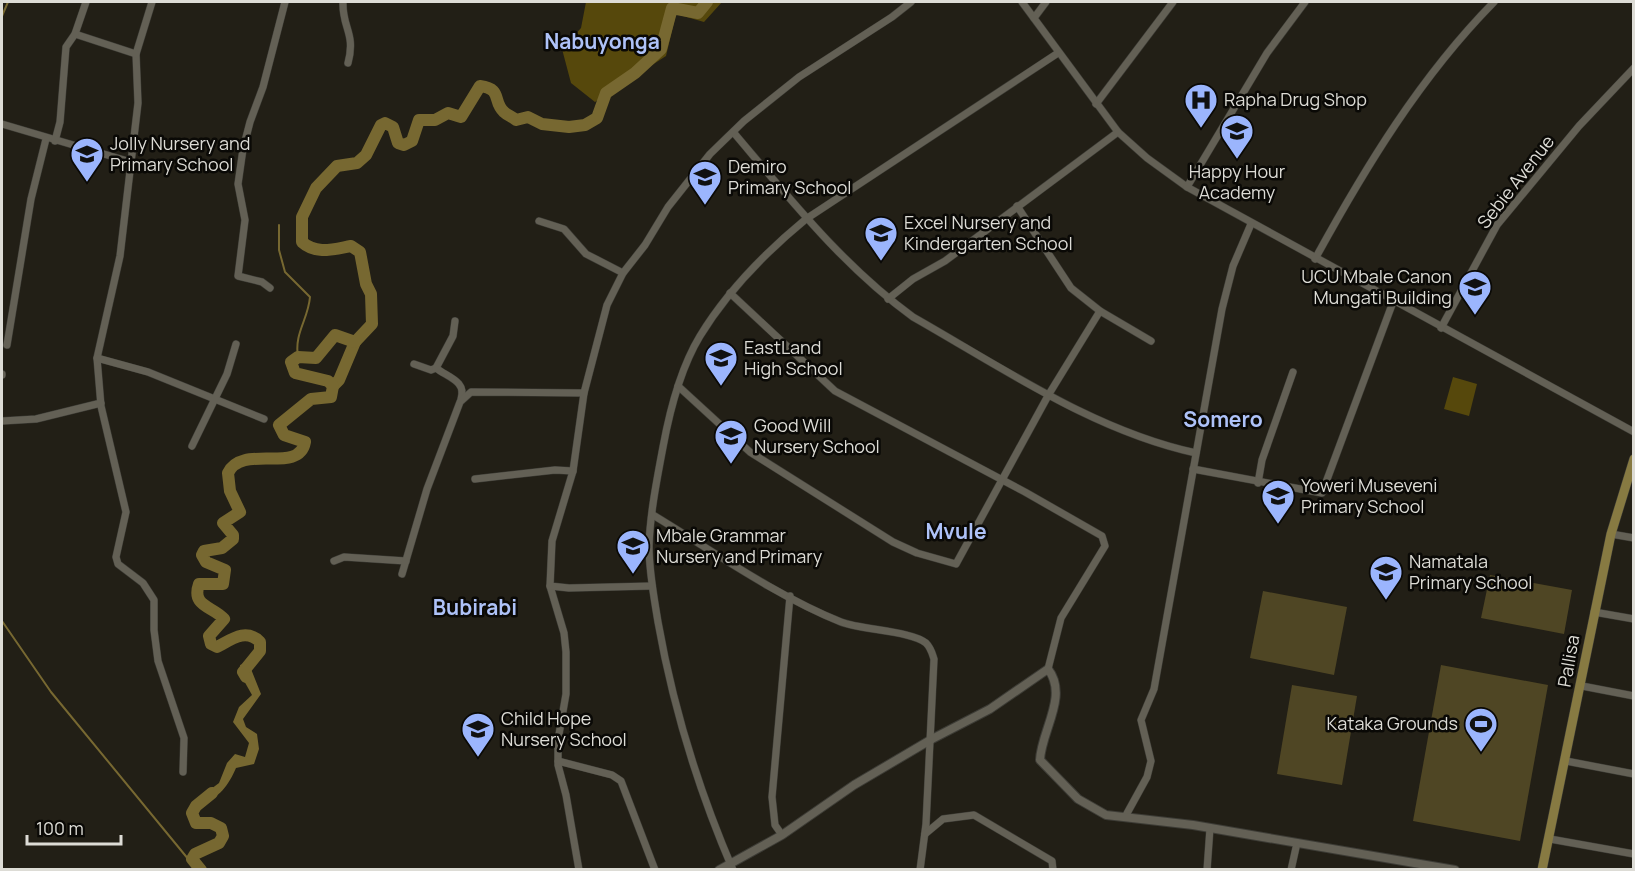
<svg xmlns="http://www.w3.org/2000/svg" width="1635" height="871" viewBox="0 0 1635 871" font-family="Manrope,sans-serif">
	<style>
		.green { fill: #4f4624 }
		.forest { fill: #56480c }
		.water { fill: #776831 }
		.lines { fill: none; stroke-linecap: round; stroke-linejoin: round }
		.stream { stroke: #776831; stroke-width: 2 }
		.river { stroke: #776831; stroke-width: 12 }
		.minor-casing { stroke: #3d3c36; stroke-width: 8 }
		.tertiary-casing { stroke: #3d3c36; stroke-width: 10 }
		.secondary-casing { stroke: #3d3c36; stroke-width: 10 }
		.minor { stroke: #636055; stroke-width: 7 }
		.tertiary { stroke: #636055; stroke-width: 8 }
		.secondary { stroke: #877a42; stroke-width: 9 }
		.labels { text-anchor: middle; stroke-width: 5; stroke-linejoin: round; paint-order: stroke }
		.poi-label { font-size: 18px; fill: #dddcd6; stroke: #0a0906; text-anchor: start }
		.street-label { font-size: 18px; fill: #dddcd6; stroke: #0a0906 }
		.quarter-label { font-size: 21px; font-weight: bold; fill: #aec2f8; stroke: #0a0906 }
	</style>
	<rect width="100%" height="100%" fill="#221f16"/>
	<g class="green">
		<path d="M1490 575 1572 590 1564 634 1481 618Z"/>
		<path d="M1263 591 1347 607 1334 675 1250 658Z"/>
		<path d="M1441 665 1548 685 1520 841 1413 821Z"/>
		<path d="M1292 685 1357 696 1342 785 1277 774Z"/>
	</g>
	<g class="forest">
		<path d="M586 2H722L704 22 676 14 666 56 595 102 571 83 562 49 581 28Z"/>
		<path d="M1453 377 1477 384 1469 416 1444 409Z"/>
	</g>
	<path class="water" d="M247 663 254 665 251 669 261 694 243 719 246 727 257 734 259 749 254 764 236 768C229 784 219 800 201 802L199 798 219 783 227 763 235 754 245 757 249 743 233 722 239 707 252 695 243 679 240 665Z"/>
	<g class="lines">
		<g class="stream">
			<path d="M2 16 8 2"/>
			<path d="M279 225V250L285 272 310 297C308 320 294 333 298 357"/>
			<path d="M2 621 51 692 189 860 192 859"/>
		</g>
		<g class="river">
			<path d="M333 386 339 380 355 342"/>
			<path d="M246 677 243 672 260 651V642C246 628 232 639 217 647L211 644 209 636 224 619C213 606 191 607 199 584H223L225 570 206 562 202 555 204 551 222 548 233 539V535L223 523 240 512 230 491 228 473C242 443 299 475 305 442L284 435 279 425 311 399 331 397 333 386 328 381 295 373 291 362 298 357 316 358 335 335 355 342 372 324 371 294 366 284 360 252 351 246C334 249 316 255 302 242V217L316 188 337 166 357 163 366 155 381 125 385 123 393 127 398 143 404 145 412 141 419 120H435L448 113 461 117 480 86C503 89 492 101 504 112 507 115 513 117 516 120L528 117 542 124 569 127 585 125 597 118 606 93 635 73 661 49 672 8 698 13 707 2"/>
			<path d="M201 870 192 859 195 854 219 843 223 836 221 828 211 823H196L192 813 196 806 212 793"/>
		</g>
		<g class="minor-casing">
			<g id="minor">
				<path d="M152 2 136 54 138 103 120 256 97 358 101 406 126 512 116 557 118 564 143 583 154 600V630L158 661 184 738 183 772"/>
				<path d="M343 2C342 28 356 33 348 63"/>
				<path d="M1022 2 1118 132 1147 158 1187 187 1634 432"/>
				<path d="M1034 18 1046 2"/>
				<path d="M75 34 136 54"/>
				<path d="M1096 104 1173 2"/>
				<path d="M2 124 131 162"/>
				<path d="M734 133C790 199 843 266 913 317 1003 368 1094 431 1196 453"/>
				<path d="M55 141 60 122 66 47 75 34 86 2"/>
				<path d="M1187 187 1267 53 1305 2"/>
				<path d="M1017 206 1071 288 1100 311 1151 341"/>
				<path d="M539 221 564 229 586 254 623 273"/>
				<path d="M1315 259C1365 168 1420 77 1494 2"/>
				<path d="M270 288 262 282 238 276 245 220 238 184 243 149 250 122 263 87 285 2"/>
				<path d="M730 293 835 391 1025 492 1102 536 1105 546 1061 618 1048 669"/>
				<path d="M888 299 913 279 945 261 1118 132"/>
				<path d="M1441 328 1497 225 1579 126 1634 68"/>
				<path d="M7 345 31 199 46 139"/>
				<path d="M97 358 148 372 264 419"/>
				<path d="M414 364 431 370 436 368C447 377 467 381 461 399"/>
				<path d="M436 368 453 336 455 321"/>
				<path d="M2 375V374"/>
				<path d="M678 386 750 452 893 542 917 553 956 564 1049 394 1100 311"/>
				<path d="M2 421 36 419 101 403"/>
				<path d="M192 446 227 374 236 344"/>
				<path d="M1193 469 1322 493 1393 302"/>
				<path d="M475 479 555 470 573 471"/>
				<path d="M1258 483 1262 460 1293 372"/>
				<path d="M653 515C711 550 778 597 841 622 862 630 912 631 926 643 931 648 932 653 934 659L926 824 920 870"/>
				<path d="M1611 534 1634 538"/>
				<path d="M334 561 344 557 406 561"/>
				<path d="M402 574 427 489 460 402 471 392 584 393"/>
				<path d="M550 586 564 633 566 652V694L558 740V765L566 795 579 870"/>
				<path d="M652 586 569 588 550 586 552 541 573 471 584 393 607 305 623 273 645 245 668 207 710 154 744 121 799 77 892 17 911 2"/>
				<path d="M1594 612 1634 619"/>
				<path d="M1582 686 1634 696"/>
				<path d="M558 761 612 775 621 781 655 870"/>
				<path d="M1566 761 1634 774"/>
				<path d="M1125 817 1147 777 1151 761 1141 720 1154 689 1222 309 1233 266 1251 224"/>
				<path d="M925 834 943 819 974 815 1052 861 1053 870"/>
				<path d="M782 835 775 825 772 797 790 596"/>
				<path d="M1550 839 1634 854"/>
				<path d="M733 870C699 791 673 707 658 622 654 597 649 572 649 546 650 514 657 479 663 447 670 409 680 369 700 336 728 290 766 252 806 219L1058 53"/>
				<path d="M1207 870 1210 828"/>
				<path d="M1291 870 1297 843"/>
			</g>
		</g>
		<g class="tertiary-casing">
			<path id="tertiary" d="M719 870 782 835 854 785 932 739 990 709 1048 669C1069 696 1041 731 1040 760L1078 799 1106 815 1193 825 1455 870"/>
		</g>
		<g class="secondary-casing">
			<path id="secondary" d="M1542 870 1611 534 1634 459"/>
		</g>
		<use href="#minor" class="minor"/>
		<use href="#tertiary" class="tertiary"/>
		<use href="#secondary" class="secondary"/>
	</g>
	<defs>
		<g id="hospital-pin" transform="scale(1.725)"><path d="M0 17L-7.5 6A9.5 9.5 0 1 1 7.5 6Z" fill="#9bb5fd" stroke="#0a0906"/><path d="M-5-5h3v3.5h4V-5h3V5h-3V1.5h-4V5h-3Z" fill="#111"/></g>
		<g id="school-pin" transform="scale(1.725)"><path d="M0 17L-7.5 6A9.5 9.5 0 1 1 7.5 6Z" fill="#9bb5fd" stroke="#0a0906"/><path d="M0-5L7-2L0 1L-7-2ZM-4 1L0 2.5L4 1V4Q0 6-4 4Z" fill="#111"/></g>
		<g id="university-pin" transform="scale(1.725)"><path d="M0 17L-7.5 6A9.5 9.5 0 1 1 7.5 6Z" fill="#9bb5fd" stroke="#0a0906"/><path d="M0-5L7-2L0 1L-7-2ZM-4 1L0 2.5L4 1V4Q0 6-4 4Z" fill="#111"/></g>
		<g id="stadium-pin" transform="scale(1.725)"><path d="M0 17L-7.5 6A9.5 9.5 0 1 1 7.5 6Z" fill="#9bb5fd" stroke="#0a0906"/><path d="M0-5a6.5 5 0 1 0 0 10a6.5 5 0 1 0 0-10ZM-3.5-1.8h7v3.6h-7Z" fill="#111"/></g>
	</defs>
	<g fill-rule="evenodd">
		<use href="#hospital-pin" x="1201" y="100"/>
		<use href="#school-pin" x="1237" y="131"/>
		<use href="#school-pin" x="87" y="154"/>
		<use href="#school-pin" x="705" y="177"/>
		<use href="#school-pin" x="881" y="233"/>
		<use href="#university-pin" x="1475" y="287"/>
		<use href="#school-pin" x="721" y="358"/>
		<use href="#school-pin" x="731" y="436"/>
		<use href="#school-pin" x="1278" y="496"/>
		<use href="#school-pin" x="633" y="546"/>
		<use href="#school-pin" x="1386" y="572"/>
		<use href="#stadium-pin" x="1481" y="724"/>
		<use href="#school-pin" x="478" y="729"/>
	</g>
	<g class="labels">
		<g class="poi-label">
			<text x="1224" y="106">Rapha Drug Shop</text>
			<text x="110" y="150">Jolly Nursery and<tspan x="110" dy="21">Primary School</tspan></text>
			<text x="728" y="173">Demiro<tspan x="728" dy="21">Primary School</tspan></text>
			<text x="1237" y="178" text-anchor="middle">Happy Hour<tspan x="1237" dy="21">Academy</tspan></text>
			<text x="904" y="229">Excel Nursery and<tspan x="904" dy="21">Kindergarten School</tspan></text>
			<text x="1452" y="283" text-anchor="end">UCU Mbale Canon<tspan x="1452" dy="21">Mungati Building</tspan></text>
			<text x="744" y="354">EastLand<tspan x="744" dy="21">High School</tspan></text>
			<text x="754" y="432">Good Will<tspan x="754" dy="21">Nursery School</tspan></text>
			<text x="1301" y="492">Yoweri Museveni<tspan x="1301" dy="21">Primary School</tspan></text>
			<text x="656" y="542">Mbale Grammar<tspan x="656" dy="21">Nursery and Primary</tspan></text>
			<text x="1409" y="568">Namatala<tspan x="1409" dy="21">Primary School</tspan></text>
			<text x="501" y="725">Child Hope<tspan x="501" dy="21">Nursery School</tspan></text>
			<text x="1458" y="730" text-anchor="end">Kataka Grounds</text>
		</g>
		<g class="street-label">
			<text transform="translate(1516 182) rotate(-52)" y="6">Sebie Avenue</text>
			<text transform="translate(1569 661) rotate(-80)" y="6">Pallisa</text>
		</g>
		<g class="quarter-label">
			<text x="602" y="49">Nabuyonga</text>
			<text x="1223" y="427">Somero</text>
			<text x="956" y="539">Mvule</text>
			<text x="475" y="615">Bubirabi</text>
		</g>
	</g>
	<rect width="1635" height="871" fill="none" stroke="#dddcd6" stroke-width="6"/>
	<path d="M27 835v9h94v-9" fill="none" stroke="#dddcd6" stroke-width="3"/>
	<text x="36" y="835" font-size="18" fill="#dddcd6" stroke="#0a0906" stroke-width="4.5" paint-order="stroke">100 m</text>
</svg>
